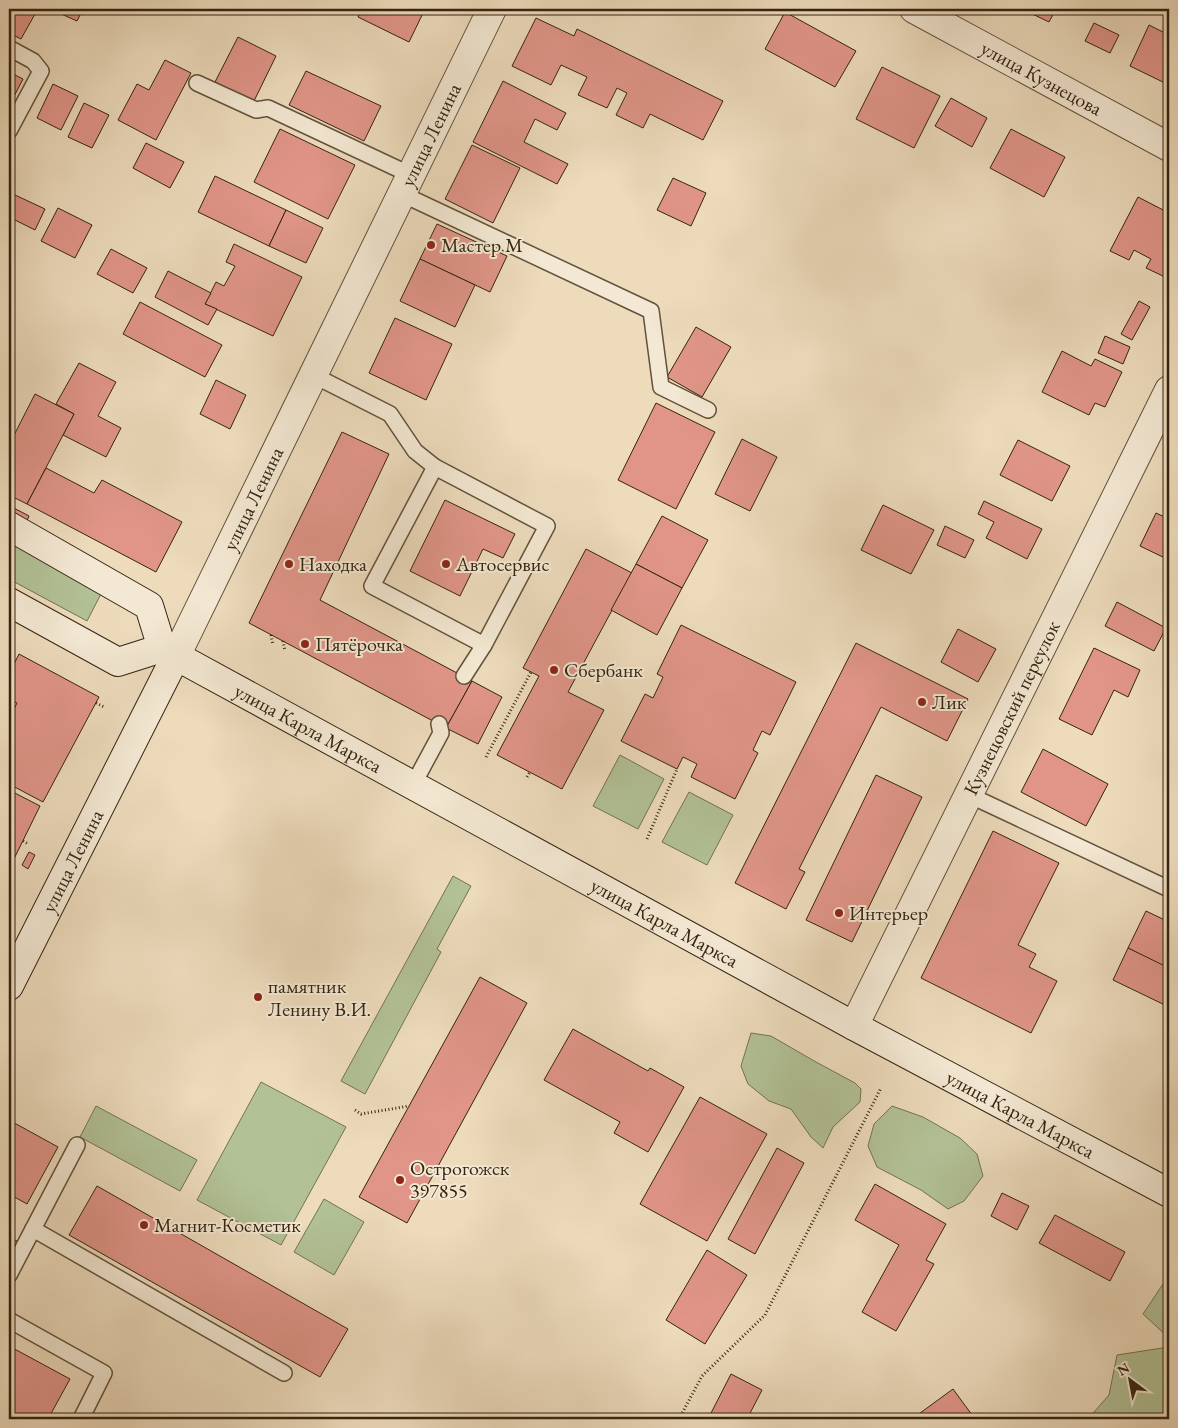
<svg xmlns="http://www.w3.org/2000/svg" width="1178" height="1428" viewBox="0 0 1178 1428" font-family="'EB Garamond',serif">
	<style>
		.green { fill: #b2c196; stroke: #737253 }
		.building { fill: #e09588; stroke: #342410 }
		.lines { fill: none; stroke-linecap: round; stroke-linejoin: round }
		.lane-casing { stroke: #62523b; stroke-width: 18 }
		.street-casing { stroke: #62523b; stroke-width: 30 }
		.secondary-casing { stroke: #342410; stroke-width: 30 }
		.path { stroke: #342410; stroke-width: 3; stroke-dasharray: 1 2.5; stroke-linecap: butt }
		.lane { stroke: #f3e8d3; stroke-width: 15 }
		.street { stroke: #f3e8d3; stroke-width: 28 }
		.secondary { stroke: #f3e8d3; stroke-width: 28 }
		.poi-dot { fill: #8f2418; stroke: #f3e8d3; stroke-width: 2 }
		.labels { text-anchor: middle; stroke-width: 4; stroke-linejoin: round; paint-order: stroke }
		.street-label { font-size: 20px; fill: #342410; stroke: #f3e8d3 }
		.poi-label { font-size: 20px; fill: #342410; stroke: #f3e8d3; text-anchor: start }
	</style>
	<rect width="100%" height="100%" fill="#eddbbc"/>
	<filter id="stains"><feTurbulence type="fractalNoise" baseFrequency=".004" numOctaves="4"/><feColorMatrix values="0 0 0 0 .2 0 0 0 0 .09 0 0 0 0 .02 0 0 0 .5 -.17"/></filter>
	<radialGradient id="worn" r=".72"><stop offset=".6" stop-color="#630" stop-opacity="0"/><stop offset="1" stop-color="#630" stop-opacity=".3"/></radialGradient>
	<g class="green">
		<path d="M9 541 102 592 87 621 9 579Z"/>
		<path d="M620 755 664 779 638 829 593 806Z"/>
		<path d="M689 792 733 815 707 865 662 842Z"/>
		<path d="M453 876 471 886 437 949 441 952 365 1094 341 1081Z"/>
		<path d="M751 1033 771 1036 816 1062 855 1083 861 1089 860 1102 833 1127 823 1148 811 1137 791 1109 769 1101 748 1084 741 1066Z"/>
		<path d="M261 1082 346 1127 281 1245 197 1200Z"/>
		<path d="M96 1106 197 1160 180 1191 80 1137Z"/>
		<path d="M892 1106 923 1117 960 1138 977 1154 983 1176 964 1201 948 1209 921 1190 877 1167 868 1146 874 1124Z"/>
		<path d="M324 1199 364 1222 334 1275 294 1252Z"/>
		<path d="M1169 1275V1338L1143 1314Z"/>
		<path d="M1169 1347V1419H1088L1109 1395 1117 1355Z"/>
	</g>
	<g class="building">
		<path d="M9 9H24L35 14 21 39 9 33Z"/>
		<path d="M50 9H83L77 21Z"/>
		<path d="M362 9H425L409 42 358 17Z"/>
		<path d="M1022 9H1056L1049 22Z"/>
		<path d="M785 12 856 51 835 87 765 49Z"/>
		<path d="M536 18 574 36 577 29 723 101 703 140 650 114 643 128 616 115 627 93 617 88 607 108 578 95 587 77 561 65 551 85 512 66Z"/>
		<path d="M1094 23 1119 35 1110 53 1085 41Z"/>
		<path d="M1149 25 1169 35V85L1130 66Z"/>
		<path d="M238 37 276 56 254 101 215 82Z"/>
		<path d="M165 60 191 73 156 140 118 120 137 84 149 90Z"/>
		<path d="M882 67 940 96 914 148 856 119Z"/>
		<path d="M306 71 381 106 364 141 289 105Z"/>
		<path d="M9 72 23 79 9 106Z"/>
		<path d="M503 81 566 113 557 130 535 119 524 142 568 164 557 184 473 142Z"/>
		<path d="M53 84 78 96 61 130 37 118Z"/>
		<path d="M951 98 987 118 972 147 935 126Z"/>
		<path d="M84 103 109 115 92 148 68 137Z"/>
		<path d="M280 129 355 165 328 219 254 182Z"/>
		<path d="M1011 129 1065 157 1044 197 990 168Z"/>
		<path d="M146 143 184 162 170 188 133 168Z"/>
		<path d="M472 145 520 168 493 223 445 199Z"/>
		<path d="M215 176 286 210 269 246 198 212Z"/>
		<path d="M673 178 706 193 691 226 657 210Z"/>
		<path d="M15 195 45 209 35 230 9 217V208Z"/>
		<path d="M1138 197 1169 213V268L1165 277 1146 268 1151 259 1134 250 1129 260 1110 251Z"/>
		<path d="M58 208 92 225 75 258 41 241Z"/>
		<path d="M286 210 323 228 306 263 269 246Z"/>
		<path d="M437 224 507 256 490 292 420 259Z"/>
		<path d="M234 244 302 277 273 336 205 304 216 282 224 286 235 266 226 262Z"/>
		<path d="M111 249 147 268 133 293 97 274Z"/>
		<path d="M420 259 475 285 455 327 400 301Z"/>
		<path d="M168 271 211 293 205 304 217 309 208 325 155 297Z"/>
		<path d="M1139 301 1150 307 1132 340 1121 334Z"/>
		<path d="M140 302 222 345 205 377 123 334Z"/>
		<path d="M395 318 452 344 426 400 369 373Z"/>
		<path d="M696 327 731 347 702 397 667 377Z"/>
		<path d="M1105 336 1130 347 1123 364 1098 353Z"/>
		<path d="M1062 351 1091 366 1095 359 1122 372 1105 407 1095 403 1089 415 1042 392Z"/>
		<path d="M79 363 116 382 98 416 121 428 106 457 63 435 74 414 56 404Z"/>
		<path d="M216 380 246 395 230 429 200 414Z"/>
		<path d="M35 394 74 414 27 504 9 495V445Z"/>
		<path d="M656 403 715 432 676 509 618 480Z"/>
		<path d="M9 431 14 434 9 445Z"/>
		<path d="M342 432 389 454 320 600 472 681 446 728 249 623Z"/>
		<path d="M742 439 777 457 750 511 715 494Z"/>
		<path d="M1018 440 1070 466 1052 501 1000 475Z"/>
		<path d="M46 468 94 493 102 480 182 522 156 572 27 504Z"/>
		<path d="M445 500 515 534 503 558 483 549 460 596 410 571Z"/>
		<path d="M984 501 1042 529 1027 559 986 538 994 522 978 514Z"/>
		<path d="M883 505 934 530 911 574 861 550Z"/>
		<path d="M10 506 29 516 25 525 9 516Z"/>
		<path d="M1156 513 1169 519V560L1140 546Z"/>
		<path d="M662 516 708 540 682 588 636 564Z"/>
		<path d="M945 526 974 540 965 558 937 545Z"/>
		<path d="M586 549 632 573 568 692 604 710 562 789 497 755 539 676 523 668Z"/>
		<path d="M636 564 682 588 657 635 611 610Z"/>
		<path d="M1117 602 1166 628 1154 651 1105 626Z"/>
		<path d="M681 625 796 682 770 735 762 731 753 750 758 753 735 799 691 777 697 764 683 757 677 769 621 741 645 694 653 698 663 677 657 674Z"/>
		<path d="M958 629 996 649 978 682 941 662Z"/>
		<path d="M856 643 968 699 947 741 881 707 799 869 805 872 786 909 735 883Z"/>
		<path d="M1094 648 1140 670 1128 697 1114 690 1092 735 1059 719Z"/>
		<path d="M19 654 99 697 43 802 9 784V719L17 703 9 699V674Z"/>
		<path d="M472 681 502 697 478 744 446 728Z"/>
		<path d="M1043 749 1108 784 1086 826 1021 792Z"/>
		<path d="M876 775 922 797 852 942 806 920Z"/>
		<path d="M9 790 40 806 9 869Z"/>
		<path d="M993 831 1059 863 1018 945 1036 954 1029 967 1057 981 1031 1033 921 978Z"/>
		<path d="M29 852 35 855 28 869 22 865Z"/>
		<path d="M1146 911 1169 922V969L1128 948Z"/>
		<path d="M1128 948 1169 968V1007L1113 980Z"/>
		<path d="M480 977 527 1003 407 1223 359 1197Z"/>
		<path d="M573 1029 648 1071 650 1068 684 1087 648 1152 614 1133 620 1122 544 1080Z"/>
		<path d="M700 1097 767 1134 707 1241 640 1204Z"/>
		<path d="M9 1120 58 1147 27 1204 9 1194Z"/>
		<path d="M777 1148 804 1163 755 1254 728 1239Z"/>
		<path d="M875 1184 946 1224 926 1260 934 1264 896 1331 862 1312 899 1245 855 1220Z"/>
		<path d="M97 1186 348 1329 320 1377 69 1235Z"/>
		<path d="M1002 1193 1029 1206 1017 1230 991 1216Z"/>
		<path d="M1055 1215 1125 1252 1110 1281 1039 1243Z"/>
		<path d="M9 1237 19 1242 9 1263Z"/>
		<path d="M707 1250 747 1275 705 1344 666 1320Z"/>
		<path d="M9 1346 70 1379 48 1419H9Z"/>
		<path d="M731 1374 762 1390 747 1419H708Z"/>
		<path d="M953 1389 975 1419H912Z"/>
	</g>
	<g class="lines">
		<g class="lane-casing">
			<g id="lane">
				<path d="M9 48 33 61 41 71 9 131"/>
				<path d="M197 83 256 110 268 108 411 175"/>
				<path d="M402 194 651 311 661 387 708 410"/>
				<path d="M313 375 390 414 415 451 435 467"/>
				<path d="M435 467 547 526 484 645 372 586Z"/>
				<path d="M464 676 484 645"/>
				<path d="M413 785 441 733 439 724"/>
				<path d="M969 795 1169 889"/>
				<path d="M33 1229 284 1373"/>
				<path d="M9 1275 77 1145"/>
				<path d="M9 1320 104 1373 81 1419"/>
			</g>
		</g>
		<g class="street-casing">
			<g id="street">
				<path id="s1" d="M914 9 1169 147"/>
				<path id="s2" d="M176 656 492 9"/>
				<path id="s3" d="M854 1026 1169 390"/>
			</g>
		</g>
		<g class="secondary-casing">
			<g id="secondary">
				<path id="s4" d="M9 526 149 606 162 648 176 656 854 1026 1169 1193"/>
				<path d="M9 602 118 662 162 648"/>
				<path id="s5" d="M9 986 176 656"/>
			</g>
		</g>
		<g class="path">
			<path d="M271 635 273 645"/>
			<path d="M283 641 285 651"/>
			<path d="M96 703 104 707"/>
			<path d="M486 757 531 672"/>
			<path d="M527 777 530 772"/>
			<path d="M647 839 677 769"/>
			<path d="M23 841 28 844"/>
			<path d="M355 1110 361 1114 409 1106"/>
			<path d="M679 1419 702 1376 765 1315 881 1088"/>
		</g>
		<use href="#lane" class="lane"/>
		<use href="#street" class="street"/>
		<use href="#secondary" class="secondary"/>
	</g>
	<g class="poi-dot">
		<circle cx="431" cy="245" r="5"/>
		<circle cx="289" cy="564" r="5"/>
		<circle cx="446" cy="564" r="5"/>
		<circle cx="305" cy="644" r="5"/>
		<circle cx="554" cy="670" r="5"/>
		<circle cx="922" cy="702" r="5"/>
		<circle cx="839" cy="913" r="5"/>
		<circle cx="258" cy="997" r="5"/>
		<circle cx="400" cy="1180" r="5"/>
		<circle cx="144" cy="1225" r="5"/>
	</g>
	<g class="labels">
		<g class="street-label">
			<text dy="7" stroke="none"><textPath href="#s1" startOffset="145">улица Кузнецова</textPath></text>
			<text dy="7" stroke="none"><textPath href="#s2" startOffset="580">улица Ленина</textPath></text>
			<text dy="7" stroke="none"><textPath href="#s2" startOffset="175">улица Ленина</textPath></text>
			<text dy="7" stroke="none"><textPath href="#s3" startOffset="355">Кузнецовский переулок</textPath></text>
			<text dy="7" stroke="none"><textPath href="#s4" startOffset="372">улица Карла Маркса</textPath></text>
			<text dy="7" stroke="none"><textPath href="#s5" startOffset="140">улица Ленина</textPath></text>
			<text dy="7" stroke="none"><textPath href="#s4" startOffset="778">улица Карла Маркса</textPath></text>
			<text dy="7" stroke="none"><textPath href="#s4" startOffset="1182">улица Карла Маркса</textPath></text>
		</g>
		<g class="poi-label">
			<text x="441" y="252">Мастер М</text>
			<text x="299" y="571">Находка</text>
			<text x="456" y="571">Автосервис</text>
			<text x="315" y="651">Пятёрочка</text>
			<text x="564" y="677">Сбербанк</text>
			<text x="932" y="709">Лик</text>
			<text x="849" y="920">Интерьер</text>
			<text x="268" y="993">памятник<tspan x="268" dy="23">Ленину В.И.</tspan></text>
			<text x="410" y="1175">Острогожск<tspan x="410" dy="23">397855</tspan></text>
			<text x="154" y="1232">Магнит-Косметик</text>
		</g>
	</g>
	<rect width="1178" height="1428" fill="none" stroke="#eddbbc" stroke-width="30"/>
	<rect x="10" y="10" width="1158" height="1408" fill="none" stroke="#342410" stroke-width="2.5"/>
	<rect x="15" y="15" width="1148" height="1398" fill="none" stroke="#342410"/>
	<g transform="translate(1130 1380) rotate(328)" stroke="#f3e8d3" stroke-width="4" paint-order="stroke">
	<path d="M0-4L9 19L0 12L-9 19Z" fill="#342410"/>
	<text y="-8" font-size="14" font-weight="bold" text-anchor="middle" fill="#342410">N</text>
	</g>
	<rect width="100%" height="100%" filter="url(#stains)"/>
	<rect width="100%" height="100%" fill="url(#worn)"/>
</svg>
